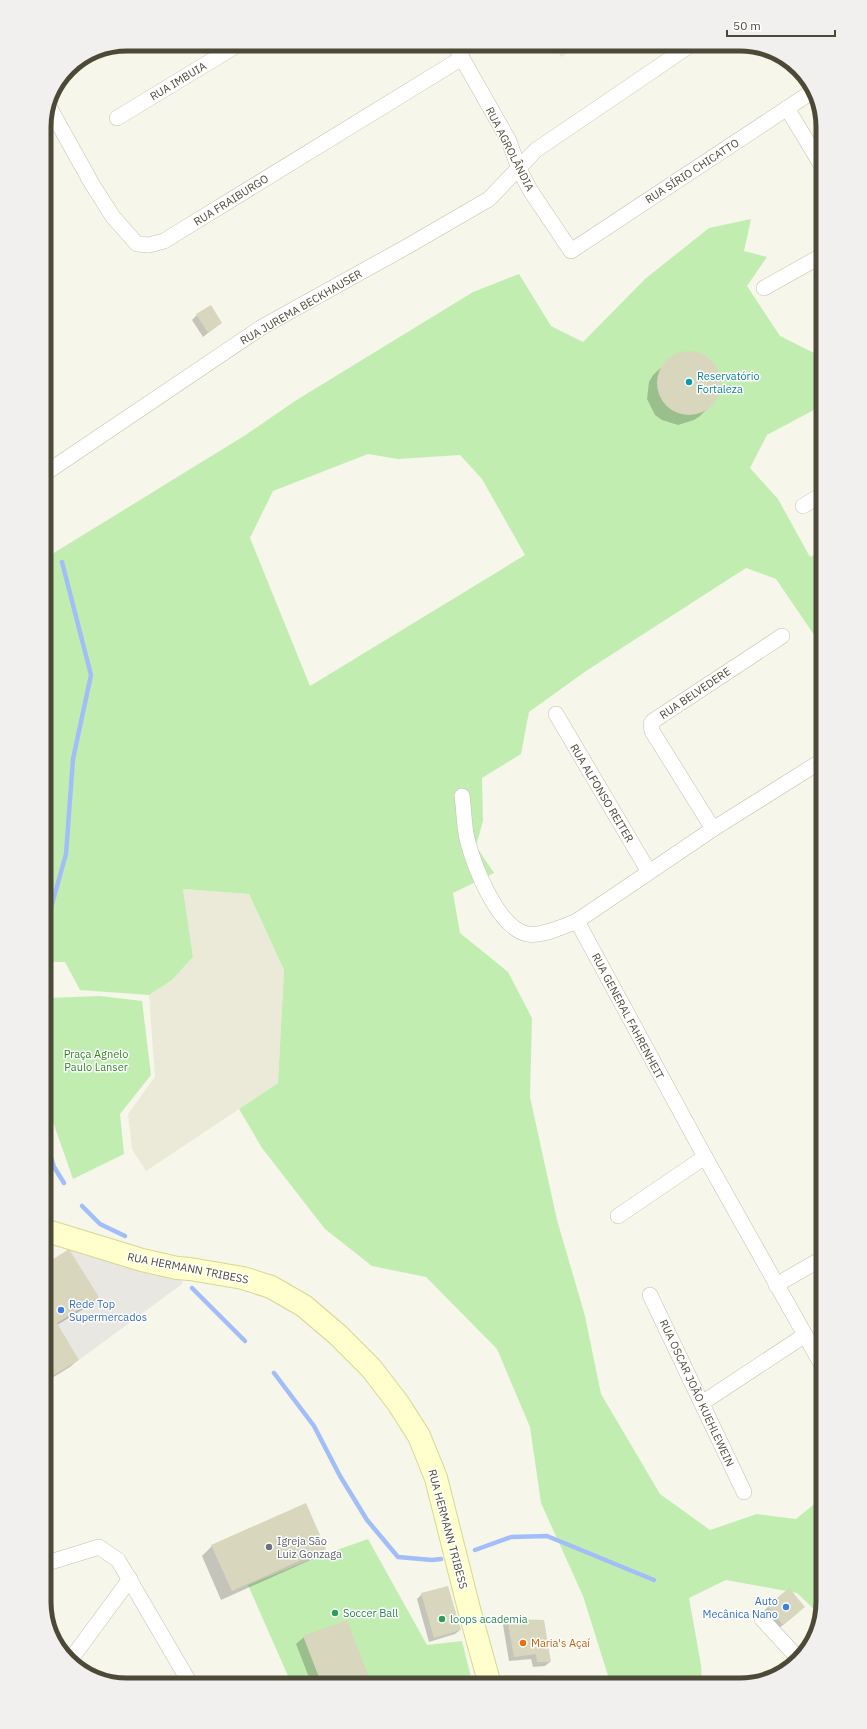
<svg xmlns="http://www.w3.org/2000/svg" width="867" height="1729" viewBox="0 0 867 1729" font-family="'IBM Plex Sans',sans-serif">
	<style>
		.residential { fill: #ebead8 }
		.green { fill: #c1eeb0; fill-rule: evenodd }
		.parking { fill: #e8e7e2 }
		.shadow { fill: #0003 }
		.lines { fill: none; stroke-linecap: round; stroke-linejoin: round }
		.stream { stroke: #a2bef8; stroke-width: 4.5 }
		.building { fill: #d9d6be }
		.minor-casing { stroke: #c3c1ac; stroke-width: 16 }
		.secondary-casing { stroke: #d7d794; stroke-width: 24 }
		.minor { stroke: #fff; stroke-width: 15 }
		.secondary { stroke: #feffcc; stroke-width: 22 }
		.culture-dot { fill: #0f9aa8; stroke: #fff; stroke-width: 1.5 }
		.shop-dot { fill: #3f7fe0; stroke: #fff; stroke-width: 1.5 }
		.worship-dot { fill: #6b7280; stroke: #fff; stroke-width: 1.5 }
		.leisure-dot { fill: #2e9e5b; stroke: #fff; stroke-width: 1.5 }
		.food-dot { fill: #e8710a; stroke: #fff; stroke-width: 1.5 }
		.labels { text-anchor: middle; stroke-width: 3; stroke-linejoin: round; paint-order: stroke }
		.street-label { font-size: 11px; fill: #4c4937; stroke: #fff }
		.culture-label { font-size: 11px; fill: #0d838f; stroke: #fff; text-anchor: start }
		.park-label { font-size: 11px; fill: #2e8523; stroke: #fff }
		.shop-label { font-size: 11px; fill: #366cbe; stroke: #fff; text-anchor: start }
		.worship-label { font-size: 11px; fill: #5b616d; stroke: #fff; text-anchor: start }
		.leisure-label { font-size: 11px; fill: #27864d; stroke: #fff; text-anchor: start }
		.food-label { font-size: 11px; fill: #c56008; stroke: #fff; text-anchor: start }
		.rim { fill: none; stroke: #4c4937; stroke-width: 5 }
	</style>
	<rect width="100%" height="100%" fill="#f6f6ea"/>
	<g class="residential">
		<path d="M554 44H583L561 57Z"/>
		<path d="M183 889 249 894 284 970 278 1083 146 1171 132 1149 128 1114 155 1077 149 995 172 980 193 957Z"/>
	</g>
	<g class="green">
		<path d="M751 219 744 251 767 257 747 286 780 336 816 354 823 352V405L767 435 750 468 778 499 810 557 823 550V648L776 579 746 568 586 671 529 712 521 754 482 778 483 821 476 846 494 873 453 893 460 933 508 972 532 1018 530 1097 557 1220 585 1316 601 1394 660 1494 710 1530 757 1514 796 1519 823 1497V1557L815 1572 823 1582V1602L819 1614 797 1593 726 1580 689 1598 701 1665 702 1685H611L583 1596 541 1503 530 1427 497 1349 426 1277 372 1266 325 1229 262 1148 239 1109 278 1083 284 970 249 894 183 889 193 957 172 980 149 995 80 990 65 962H44V559L244 436 295 401 473 292 519 274 551 326 583 342 645 279 709 228ZM368 454 398 459 460 455 482 479 525 555 310 686 250 538 273 491Z"/>
		<path d="M100 996 142 1001 151 1075 120 1114 124 1154 73 1179 44 1096V1036L46 1034 48 998Z"/>
		<path d="M368 1539 427 1645 462 1641 473 1685H292L248 1585 317 1557Z"/>
	</g>
	<g class="parking">
		<path d="M69 1249 184 1275 182 1284 79 1360 57 1323 99 1297Z"/>
		<path d="M504 1675H543L545 1685H506Z"/>
	</g>
	<g class="shadow">
		<path d="M197 315 221 323 203 337 192 320Z"/>
		<path d="M683 352 699 353 706 357 717 369 719 376V392L711 405 700 416 694 420 678 425 662 420 655 415 647 399 649 382 653 375 676 354Z"/>
		<path d="M44 1266 98 1297 90 1305 57 1325 78 1360 70 1367 44 1383Z"/>
		<path d="M212 1546 325 1548 315 1558 221 1600 202 1556Z"/>
		<path d="M422 1594 460 1630 455 1634 429 1642 417 1599Z"/>
		<path d="M768 1607 799 1612 778 1629 763 1612Z"/>
		<path d="M508 1620 550 1662 545 1666 533 1667 531 1659 509 1661 503 1625Z"/>
		<path d="M304 1637 371 1685H312L296 1644Z"/>
	</g>
	<g class="lines">
		<g class="stream">
			<path d="M44 933 66 854 73 759 91 675 62 562"/>
			<path d="M44 1136 54 1167 64 1183"/>
			<path d="M82 1206 100 1224 125 1236"/>
			<path d="M192 1288 245 1341"/>
			<path d="M274 1373 314 1426 340 1476 367 1520 398 1557 432 1560 441 1559"/>
			<path d="M475 1550 511 1537 547 1536 654 1580"/>
		</g>
	</g>
	<g class="building">
		<path d="M211 305 222 323 208 333 196 314Z"/>
		<circle cx="689" cy="383" r="32"/>
		<path d="M69 1249 99 1297 57 1323 79 1360 44 1381V1265Z"/>
		<path d="M306 1503 326 1549 232 1591 211 1545Z"/>
		<path d="M448 1586 461 1630 434 1638 421 1593Z"/>
		<path d="M789 1588 805 1607 783 1625 767 1606Z"/>
		<path d="M507 1619 544 1620 551 1662H537L536 1654 514 1657Z"/>
		<path d="M347 1620 372 1685H322L303 1636Z"/>
	</g>
	<g class="lines">
		<g class="minor-casing">
			<g id="minor">
				<path d="M454 44 509 141 519 169 530 190 571 251 813 91"/>
				<path d="M48 105 92 184 113 217 137 244 149 245 164 241 462 58"/>
				<path d="M787 108 823 168"/>
				<path d="M117 118 239 44"/>
				<path d="M764 288 823 255"/>
				<path d="M44 474 262 327 408 246 489 199 536 150 692 44"/>
				<path d="M803 506 823 494"/>
				<path d="M556 714 649 872"/>
				<path d="M462 796C464 810 464 825 467 839 474 866 497 927 527 934 540 937 565 926 577 921L713 829 823 760"/>
				<path d="M713 829 652 731 651 724 653 721 782 636"/>
				<path d="M577 921 705 1157 823 1367"/>
				<path d="M618 1216 705 1157"/>
				<path d="M776 1285 823 1258"/>
				<path d="M650 1295 744 1492"/>
				<path d="M702 1403 805 1335"/>
				<path d="M44 1564 99 1547 118 1560 191 1685"/>
				<path d="M762 1619 797 1657"/>
				<path d="M71 1659 130 1579"/>
			</g>
		</g>
		<g class="secondary-casing">
			<path id="secondary" d="M44 1230 142 1260 177 1268 190 1269 243 1278 271 1287 304 1306 338 1335 371 1368 398 1403 419 1436 436 1478 469 1609 490 1685"/>
		</g>
		<use href="#minor" class="minor"/>
		<use href="#secondary" class="secondary"/>
	</g>
	<circle class="culture-dot" cx="689" cy="382" r="4"/>
	<g class="shop-dot">
		<circle cx="61" cy="1310" r="4"/>
		<circle cx="786" cy="1607" r="4"/>
	</g>
	<circle class="worship-dot" cx="269" cy="1547" r="4"/>
	<g class="leisure-dot">
		<circle cx="335" cy="1613" r="4"/>
		<circle cx="442" cy="1619" r="4"/>
	</g>
	<circle class="food-dot" cx="523" cy="1643" r="4"/>
	<g class="labels">
		<g class="street-label">
			<text transform="translate(178 81) rotate(-31)" y="4">RUA IMBUIA</text>
			<text transform="translate(510 149) rotate(63)" y="4">RUA AGROLÂNDIA</text>
			<text transform="translate(692 171) rotate(-33)" y="4">RUA SÍRIO CHICATTO</text>
			<text transform="translate(231 200) rotate(-32)" y="4">RUA FRAIBURGO</text>
			<text transform="translate(301 307) rotate(-30)" y="4">RUA JUREMA BECKHAUSER</text>
			<text transform="translate(695 693) rotate(-34)" y="4">RUA BELVEDERE</text>
			<text transform="translate(602 793) rotate(59)" y="4">RUA ALFONSO REITER</text>
			<text transform="translate(628 1016) rotate(62)" y="4">RUA GENERAL FAHRENHEIT</text>
			<text transform="translate(188 1268) rotate(11)" y="4">RUA HERMANN TRIBESS</text>
			<text transform="translate(697 1393) rotate(65)" y="4">RUA OSCAR JOÃO KUEHLEWEIN</text>
			<text transform="translate(448 1529) rotate(75)" y="4">RUA HERMANN TRIBESS</text>
		</g>
		<g class="culture-label">
			<text x="697" y="380">Reservatório<tspan x="697" dy="13">Fortaleza</tspan></text>
		</g>
		<g class="park-label">
			<text x="96" y="1058">Praça Agnelo<tspan x="96" dy="13">Paulo Lanser</tspan></text>
		</g>
		<g class="shop-label">
			<text x="69" y="1308">Rede Top<tspan x="69" dy="13">Supermercados</tspan></text>
			<text x="778" y="1605" text-anchor="end">Auto<tspan x="778" dy="13">Mecânica Nano</tspan></text>
		</g>
		<g class="worship-label">
			<text x="277" y="1545">Igreja São<tspan x="277" dy="13">Luiz Gonzaga</tspan></text>
		</g>
		<g class="leisure-label">
			<text x="343" y="1617">Soccer Ball</text>
			<text x="450" y="1623">loops academia</text>
		</g>
		<g class="food-label">
			<text x="531" y="1647">Maria's Açaí</text>
		</g>
	</g>
	<path d="M0 0H867V1729H0ZM127 51H740A76 76 0 0 1 816 127V1602A76 76 0 0 1 740 1678H127A76 76 0 0 1 51 1602V127A76 76 0 0 1 127 51Z" fill="#f1f0ef" fill-rule="evenodd"/>
	<path class="rim" d="M127 51H740A76 76 0 0 1 816 127V1602A76 76 0 0 1 740 1678H127A76 76 0 0 1 51 1602V127A76 76 0 0 1 127 51Z"/>
	<path d="M727 30v6h108v-6" fill="none" stroke="#4c4937" stroke-width="2"/>
	<text x="733" y="30" font-size="12" fill="#4c4937" stroke="#ffffff" stroke-width="3" paint-order="stroke">50 m</text>
</svg>
